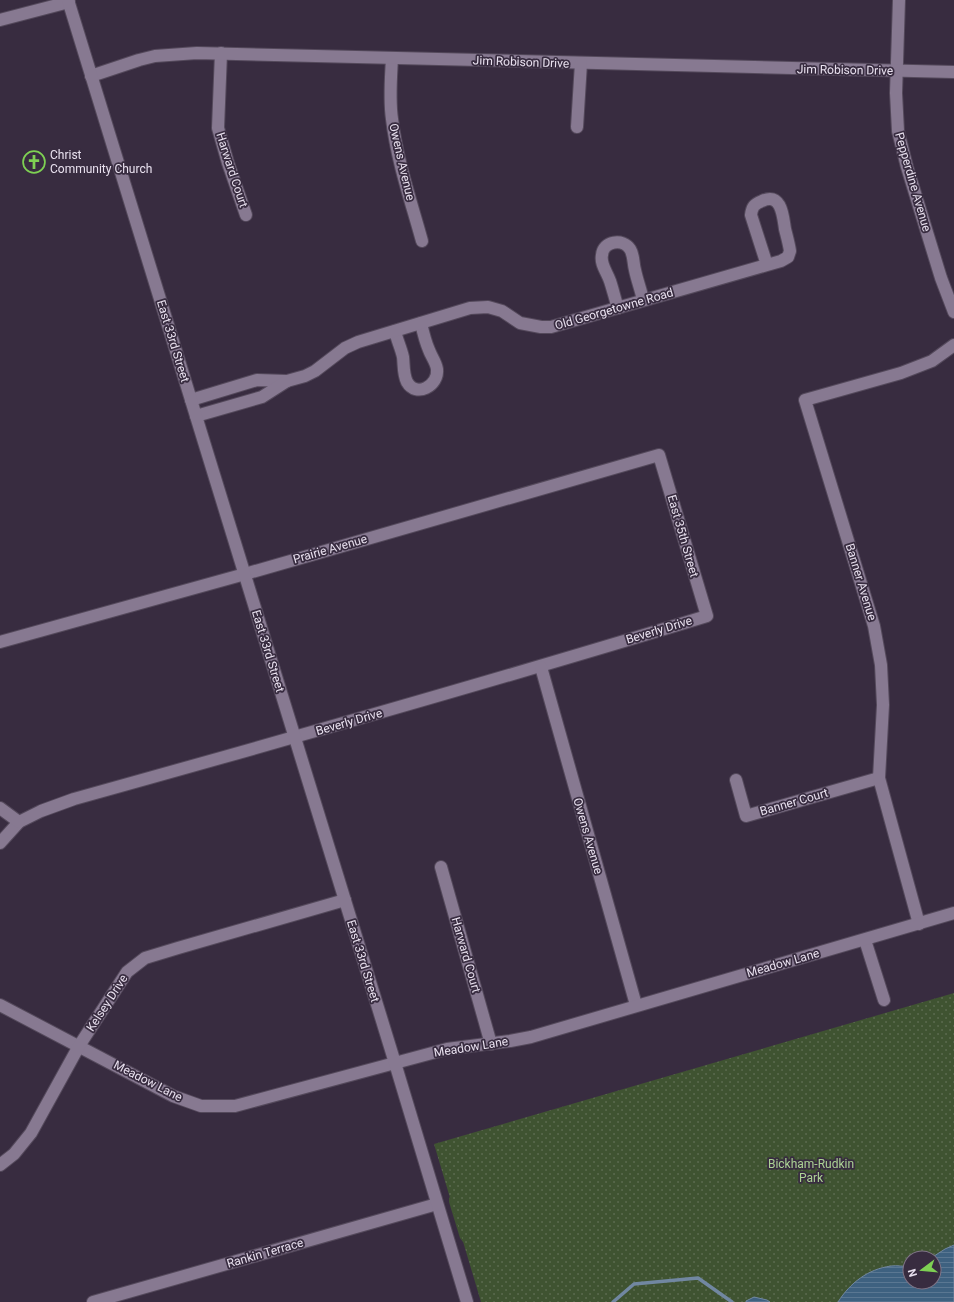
<svg xmlns="http://www.w3.org/2000/svg" width="954" height="1302" viewBox="0 0 954 1302" font-family="Roboto,sans-serif">
	<style>
		.grass { fill: url(#grass-tufts) }
		.park { fill: url(#park-dots); fill-rule: evenodd }
		.water { fill: url(#water-rules); stroke: #7187a1 }
		.lines { fill: none; stroke-linecap: round; stroke-linejoin: round }
		.stream { stroke: #7187a1; stroke-width: 3.5 }
		.minor-casing { stroke: #54495b; stroke-width: 14 }
		.tertiary-casing { stroke: #54495b; stroke-width: 14 }
		.minor { stroke: #877991; stroke-width: 12 }
		.tertiary { stroke: #877991; stroke-width: 12 }
		.labels { text-anchor: middle; stroke-width: 3.5; stroke-linejoin: round; paint-order: stroke }
		.street-label { font-size: 12px; fill: #e9e1ef; stroke: #382c40 }
		.poi-label { font-size: 12px; fill: #e9e1ef; stroke: #382c40; text-anchor: start }
		.park-label { font-size: 12px; fill: #acd294; stroke: #382c40 }
	</style>
	<defs>
		<pattern id="grass-tufts" width="24" height="20" patternUnits="userSpaceOnUse"><rect width="24" height="20" fill="#3f5331"/><path d="M3 7l-1-3M5 7V3M7 7l1-3M15 17l-1-3M17 17v-4M19 17l1-3" fill="none" stroke="#5b6b4f"/></pattern>
		<pattern id="park-dots" width="8" height="8" patternUnits="userSpaceOnUse"><rect width="8" height="8" fill="#3f5331"/><path d="M2 2h.1M6 6h.1" fill="none" stroke="#5b6b4f" stroke-width="1.8" stroke-linecap="round"/></pattern>
		<pattern id="water-rules" width="6" height="5" patternUnits="userSpaceOnUse"><rect width="6" height="5" fill="#3e6180"/><path d="M0 2.5h6" fill="none" stroke="#5a7792"/></pattern>
	</defs>
	<rect width="100%" height="100%" fill="#382c40"/>
	<path class="grass" d="M449 1197 451 1199 464 1238 463 1242 460 1238 449 1202Z"/>
	<path class="park" d="M954 993V1302H481L434 1144ZM910 1258H934V1282H910Z"/>
	<g class="water">
		<path d="M954 1245V1302H838C850 1283 868 1269 891 1266 897 1265 904 1267 910 1266V1282H934V1258H931L945 1249Z"/>
		<path d="M754 1297 767 1300 770 1302H746V1301Z"/>
	</g>
	<g class="lines">
		<path class="stream" d="M613 1302 634 1284 698 1278 732 1302"/>
		<g class="minor-casing">
			<g id="minor">
				<path d="M899 0 896 93 898 131 907 167 941 278 954 312"/>
				<path d="M0 20 69 2"/>
				<path d="M221 53 218 128 228 163 246 215"/>
				<path d="M392 58C391 78 389 99 392 119 397 161 411 201 422 241"/>
				<path d="M91 76 139 60 155 56 197 53 954 72"/>
				<path d="M577 127 581 63"/>
				<path d="M618 308C615 299 613 290 610 281 607 272 600 264 602 255 603 241 623 238 630 249 634 255 633 263 635 270 637 280 641 290 643 300"/>
				<path d="M395 331C397 340 401 348 403 357 404 365 403 374 407 382 416 398 439 386 437 369 436 362 431 356 429 350 425 341 423 332 421 323"/>
				<path d="M191 400 257 380 287 381"/>
				<path d="M196 416 262 397 287 381 305 376 315 371 345 348 358 342 470 308 488 307 502 311 520 323 541 327H551L767 265 751 215C752 207 754 204 762 201 782 192 783 217 785 229 787 237 789 244 790 251L788 257 781 261 767 265"/>
				<path d="M0 642 245 574 659 455 707 616C497 680 286 740 74 799L41 811 19 822 0 843"/>
				<path d="M541 667 636 1005"/>
				<path d="M736 780 746 816 879 778"/>
				<path d="M0 808 19 822"/>
				<path d="M441 867 491 1044"/>
				<path d="M919 924 879 778 883 705 881 665 874 626 805 400 901 373 932 361 954 345"/>
				<path d="M865 940 884 1000"/>
				<path d="M0 1005 173 1096 201 1106H235L447 1049 510 1041 531 1037 954 913"/>
				<path d="M0 1165 14 1154 31 1133 79 1046 127 972 145 958 178 948 345 900"/>
				<path d="M93 1302 437 1204"/>
			</g>
		</g>
		<g class="tertiary-casing">
			<path id="tertiary" d="M68 0 395 1063 467 1302"/>
		</g>
		<use href="#minor" class="minor"/>
		<use href="#tertiary" class="tertiary"/>
	</g>
	<defs>
		<g id="church-ring" transform="scale(1.15)"><circle r="9.5" fill="#382c40" stroke="#7ed053" stroke-width="1.5"/><path d="M-1.2-6h2.4v3.5h3.3v2.4h-3.3V6h-2.4V-.1h-3.3v-2.4h3.3Z" fill="#7ed053"/></g>
	</defs>
	<g fill-rule="evenodd">
		<use href="#church-ring" x="34" y="162"/>
	</g>
	<g class="labels">
		<g class="street-label">
			<text transform="translate(521 62) rotate(2)" y="4">Jim Robison Drive</text>
			<text transform="translate(845 70) rotate(1)" y="4">Jim Robison Drive</text>
			<text transform="translate(402 162) rotate(77)" y="4">Owens Avenue</text>
			<text transform="translate(232 170) rotate(72)" y="4">Harward Court</text>
			<text transform="translate(913 182) rotate(74)" y="4">Pepperdine Avenue</text>
			<text transform="translate(614 309) rotate(-16)" y="4">Old Georgetowne Road</text>
			<text transform="translate(173 341) rotate(73)" y="4">East 33rd Street</text>
			<text transform="translate(683 536) rotate(74)" y="4">East 35th Street</text>
			<text transform="translate(330 549) rotate(-16)" y="4">Prairie Avenue</text>
			<text transform="translate(861 582) rotate(73)" y="4">Banner Avenue</text>
			<text transform="translate(659 630) rotate(-17)" y="4">Beverly Drive</text>
			<text transform="translate(268 651) rotate(73)" y="4">East 33rd Street</text>
			<text transform="translate(349 722) rotate(-16)" y="4">Beverly Drive</text>
			<text transform="translate(794 802) rotate(-16)" y="4">Banner Court</text>
			<text transform="translate(588 836) rotate(74)" y="4">Owens Avenue</text>
			<text transform="translate(466 955) rotate(74)" y="4">Harward Court</text>
			<text transform="translate(363 961) rotate(73)" y="4">East 33rd Street</text>
			<text transform="translate(783 963) rotate(-16)" y="4">Meadow Lane</text>
			<text transform="translate(107 1003) rotate(-57)" y="4">Kelsey Drive</text>
			<text transform="translate(471 1047) rotate(-9)" y="4">Meadow Lane</text>
			<text transform="translate(148 1081) rotate(27)" y="4">Meadow Lane</text>
			<text transform="translate(265 1253) rotate(-16)" y="4">Rankin Terrace</text>
		</g>
		<g class="poi-label">
			<text x="50" y="159">Christ<tspan x="50" dy="14">Community Church</tspan></text>
		</g>
		<g class="park-label">
			<text x="811" y="1168">Bickham-Rudkin<tspan x="811" dy="14">Park</tspan></text>
		</g>
	</g>
	<g transform="translate(922 1270) rotate(254)"><circle r="19" fill="#382c40" stroke="#7f7486"/>
	<path d="M0-3L7 15L0 10L-7 15Z" fill="#7ed053"/>
	<text y="-6" font-size="11" font-weight="bold" text-anchor="middle" fill="#e9e1ef">N</text>
	</g>
</svg>
